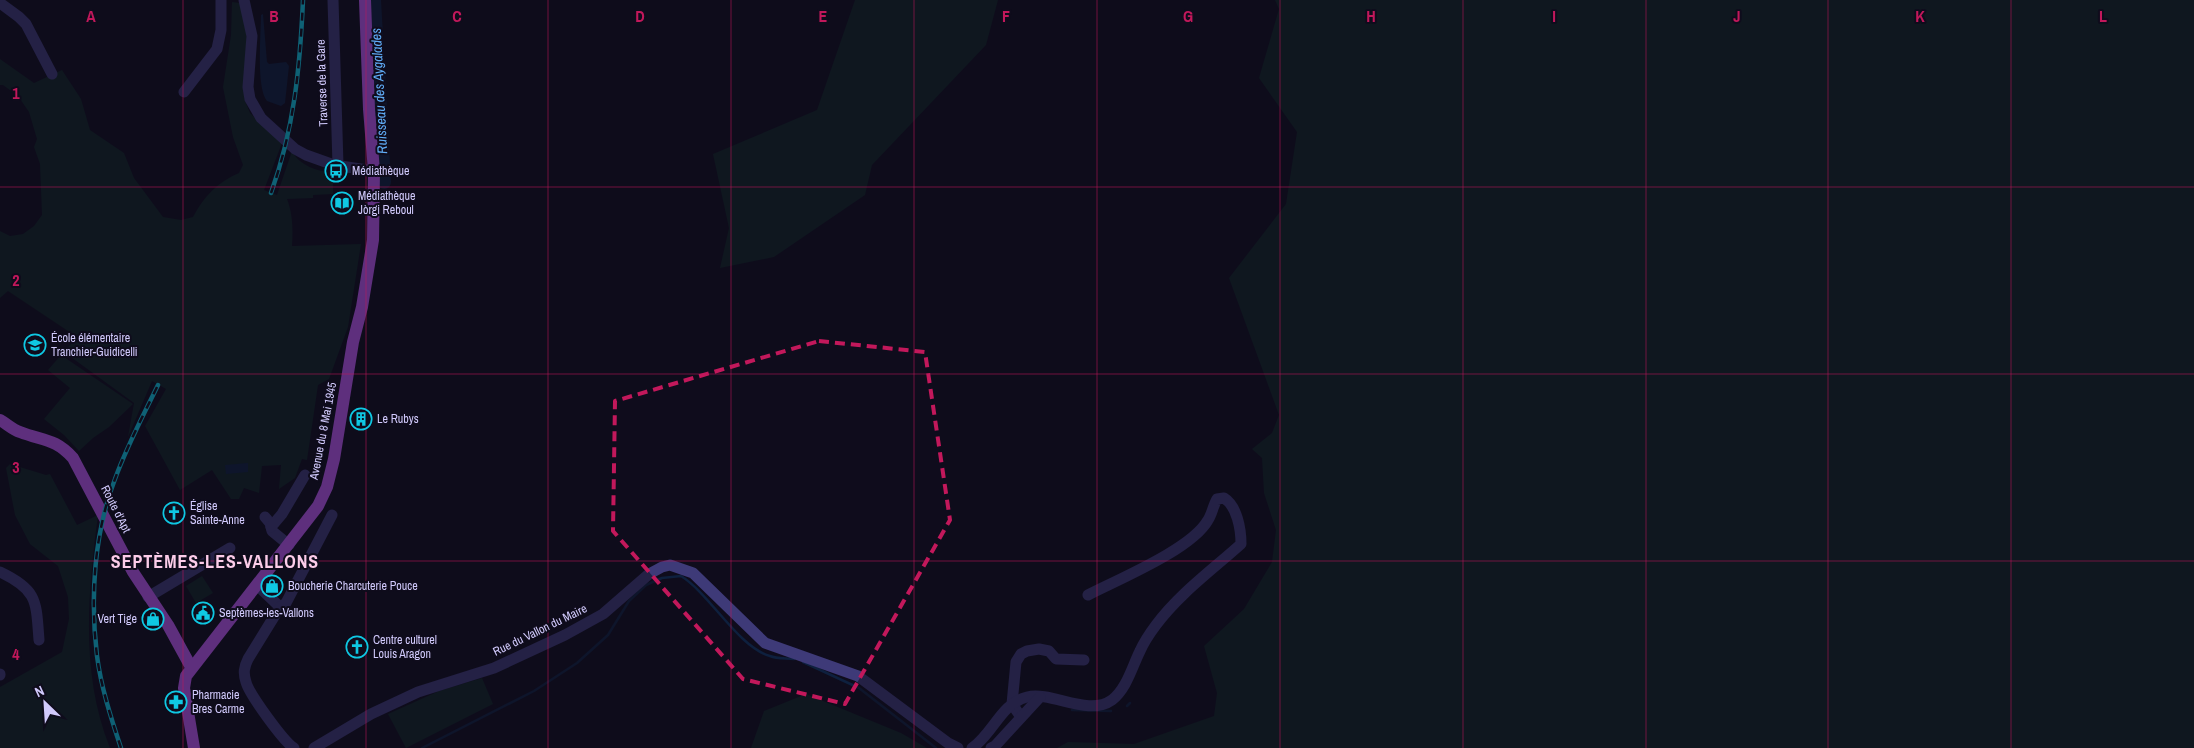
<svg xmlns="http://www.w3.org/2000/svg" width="2194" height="748" viewBox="0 0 2194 748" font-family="'Archivo Narrow',sans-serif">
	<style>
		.green { fill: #102525 }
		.water { fill: #0e203e }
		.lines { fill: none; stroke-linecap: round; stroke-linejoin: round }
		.stream { stroke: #0e203e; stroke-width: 2.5 }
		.river { stroke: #0e203e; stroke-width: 14 }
		.minor { stroke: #3e3a78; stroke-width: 11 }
		.major { stroke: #be59f4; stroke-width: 12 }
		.rail-casing { stroke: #0fc8e3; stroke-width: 4.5 }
		.rail { stroke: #0f0c1c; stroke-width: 2.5; stroke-dasharray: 8; stroke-linecap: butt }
		.marked { fill: none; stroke: #c2185b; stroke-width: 4; stroke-dasharray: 10 6; stroke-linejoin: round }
		.grid { fill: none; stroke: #c2185b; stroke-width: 1; stroke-opacity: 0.55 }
		.labels { text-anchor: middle; stroke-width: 4; stroke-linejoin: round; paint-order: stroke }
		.street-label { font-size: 12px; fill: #d1cafc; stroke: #0f0c1c }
		.poi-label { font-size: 12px; fill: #d1cafc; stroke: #0f0c1c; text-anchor: start }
		.water-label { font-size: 14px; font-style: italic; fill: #5fabf5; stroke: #0f0c1c }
		.district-label { font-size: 18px; font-weight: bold; letter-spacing: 1px; fill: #fccce9; stroke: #0f0c1c }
		.grid-label { font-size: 16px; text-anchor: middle; font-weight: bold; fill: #c2185b; stroke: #0f0c1c; stroke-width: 4; stroke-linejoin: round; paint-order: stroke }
	</style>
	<rect width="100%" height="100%" fill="#0f0c1c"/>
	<g class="green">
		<path d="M855 0H998L986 45 872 165 865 195 774 257 720 268 729 228 713 154 817 110Z"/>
		<path d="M1275 0H2194V748H1057L1068 742 1134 744 1214 716 1217 693 1204 646 1244 609 1272 562 1276 530 1264 493 1262 458 1252 449 1272 433 1279 415 1229 278 1286 204 1297 132 1259 78 1279 9Z"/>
		<path d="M232 2 240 3 247 30 245 101 250 113 282 143 264 190 277 195 292 151C299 165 317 172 333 172V194L313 195V198L287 199C293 214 293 231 292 246L361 244 348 327 329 379 318 385 307 460 302 459 295 478 279 489 281 465 262 466 259 493 244 488 239 499H231L212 470 180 490 145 426 166 389 152 381 128 437 134 403 64 352 77 337 8 291 0 298V231L10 236 23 234 34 226 42 215 40 164 34 147 37 139 29 112 18 96 3 85H0V59L34 83 62 70 81 99 90 130 124 153 134 178 163 217 181 220 193 217C204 196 218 182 239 173L243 165 233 137 223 87 231 35Z"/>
		<path d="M61 355 133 404 109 427 93 438 79 451 64 435 44 419 70 388 48 370Z"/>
		<path d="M10 464 46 475 50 474 77 525 98 515C88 592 80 674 110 748H0V687L62 652 69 619 68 597 58 566 30 544 15 515 6 468Z"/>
		<path d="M202 576 213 593 196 603 186 586Z"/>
		<path d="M482 678 493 704 406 748 388 714 439 691Z"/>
		<path d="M806 694 901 733 927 748H751L764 711Z"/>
	</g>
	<g class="water">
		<path d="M263 14 267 62 269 64 286 62 289 66 285 103 281 106 267 101C256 88 261 33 261 15Z"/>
		<path d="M248 463V472L226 474 225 465Z"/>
	</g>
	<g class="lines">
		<g class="stream">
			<path d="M803 662 859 688 936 748"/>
			<path d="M1127 706 1130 703"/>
			<path d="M1072 710 1111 711"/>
			<path d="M422 748 534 691 577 663 608 635 629 601 646 585 662 578 681 576C710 594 738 647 770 656 777 659 786 658 794 659"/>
		</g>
		<path class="river" d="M374 0 384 182"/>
		<g class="minor">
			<path d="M244 0 252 36 248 87 250 99 261 118 295 149 306 155 334 165 374 171"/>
			<path d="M333 0 338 165"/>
			<path d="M0 3 19 17 26 24 52 74"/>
			<path d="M184 92 217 49 221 30V0"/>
			<path d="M265 517 270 523 272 531 289 545"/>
			<path d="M271 527 282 514 305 475"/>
			<path d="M0 572C38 590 36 601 39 640"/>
			<path d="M257 585 280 607 248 659C244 667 243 673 246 682 249 694 284 742 294 748"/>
			<path d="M148 597 230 548"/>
			<path d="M280 607 286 603 332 515"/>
			<path d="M0 674V675"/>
			<path d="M1021 717 1012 704 1016 662 1021 654 1027 651 1039 649 1049 651 1056 659 1084 660"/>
			<path d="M314 748 371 714 418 692 494 668 565 635 603 614 649 574 662 567 670 565 693 573 765 643 858 676 948 743 958 748"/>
			<path d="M972 748C993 734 1001 703 1027 697 1052 691 1088 717 1112 700 1127 688 1132 667 1140 651 1144 642 1150 633 1156 625 1179 594 1212 570 1241 544 1241 529 1237 506 1224 498L1217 499C1213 506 1212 514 1208 520 1192 549 1119 579 1088 595"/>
			<path d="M991 748 995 746 1040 697"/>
		</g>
		<g class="major">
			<path d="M0 420C7 424 13 430 20 432 43 441 55 438 73 458L133 572 168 625 191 667"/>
			<path d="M194 748 184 688 186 676 318 506 327 487 334 459 353 342 362 307 373 240 374 171 369 109 365 0"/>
		</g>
		<g class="rail-casing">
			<g id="rail">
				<path d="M271 193C294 129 300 68 303 0"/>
				<path d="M121 748C111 718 101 687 97 656 90 598 94 533 115 479 127 446 143 416 158 385"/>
			</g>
		</g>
		<use href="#rail" class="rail"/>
	</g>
	<path d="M0 0H2194V748H0ZM819 341 925 352 950 520 845 704 743 679 613 531 615 401Z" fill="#0f0c1c" fill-opacity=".55" fill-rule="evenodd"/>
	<path class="marked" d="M819 341 925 352 950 520 845 704 743 679 613 531 615 401Z"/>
	<path class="grid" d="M183 0V748M366 0V748M548 0V748M731 0V748M914 0V748M1097 0V748M1280 0V748M1463 0V748M1646 0V748M1828 0V748M2011 0V748M0 187H2194M0 374H2194M0 561H2194"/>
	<defs>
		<g id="bus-ring" transform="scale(1.125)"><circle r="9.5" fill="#0f0c1c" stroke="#0fc8e3" stroke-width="1.5"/><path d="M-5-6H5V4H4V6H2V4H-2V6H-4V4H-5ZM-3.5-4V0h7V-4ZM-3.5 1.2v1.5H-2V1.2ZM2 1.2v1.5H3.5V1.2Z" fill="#0fc8e3"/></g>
		<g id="library-ring" transform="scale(1.125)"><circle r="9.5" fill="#0f0c1c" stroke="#0fc8e3" stroke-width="1.5"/><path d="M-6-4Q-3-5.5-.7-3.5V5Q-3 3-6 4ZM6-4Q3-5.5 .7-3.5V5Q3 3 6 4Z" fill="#0fc8e3"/></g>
		<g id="school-ring" transform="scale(1.125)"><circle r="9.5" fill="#0f0c1c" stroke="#0fc8e3" stroke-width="1.5"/><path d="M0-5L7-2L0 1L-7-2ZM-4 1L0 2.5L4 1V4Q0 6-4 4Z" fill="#0fc8e3"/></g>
		<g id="building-ring" transform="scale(1.125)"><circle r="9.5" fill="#0f0c1c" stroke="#0fc8e3" stroke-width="1.5"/><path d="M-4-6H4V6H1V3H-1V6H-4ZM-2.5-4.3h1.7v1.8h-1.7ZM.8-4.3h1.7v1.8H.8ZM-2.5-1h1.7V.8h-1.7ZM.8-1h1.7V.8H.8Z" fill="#0fc8e3"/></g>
		<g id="church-ring" transform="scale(1.125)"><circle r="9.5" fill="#0f0c1c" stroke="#0fc8e3" stroke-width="1.5"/><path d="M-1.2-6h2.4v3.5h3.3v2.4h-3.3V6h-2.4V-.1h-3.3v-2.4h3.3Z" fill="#0fc8e3"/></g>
		<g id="shop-ring" transform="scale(1.125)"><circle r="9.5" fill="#0f0c1c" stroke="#0fc8e3" stroke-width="1.5"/><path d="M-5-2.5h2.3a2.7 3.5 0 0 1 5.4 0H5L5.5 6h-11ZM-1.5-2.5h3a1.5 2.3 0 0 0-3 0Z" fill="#0fc8e3"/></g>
		<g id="civic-ring" transform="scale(1.125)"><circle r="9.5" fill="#0f0c1c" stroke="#0fc8e3" stroke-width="1.5"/><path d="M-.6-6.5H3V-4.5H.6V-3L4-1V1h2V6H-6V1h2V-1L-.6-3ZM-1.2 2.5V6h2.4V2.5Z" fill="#0fc8e3"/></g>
		<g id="pharmacy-ring" transform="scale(1.125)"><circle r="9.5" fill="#0f0c1c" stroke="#0fc8e3" stroke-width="1.5"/><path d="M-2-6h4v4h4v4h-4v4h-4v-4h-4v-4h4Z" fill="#0fc8e3"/></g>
	</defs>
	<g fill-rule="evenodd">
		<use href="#bus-ring" x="336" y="171"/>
		<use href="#library-ring" x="342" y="203"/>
		<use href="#school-ring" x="35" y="345"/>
		<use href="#building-ring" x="361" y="419"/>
		<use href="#church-ring" x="174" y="513"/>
		<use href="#shop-ring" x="272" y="586"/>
		<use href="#civic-ring" x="203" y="613"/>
		<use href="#shop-ring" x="153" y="619"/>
		<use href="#church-ring" x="357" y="647"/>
		<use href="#pharmacy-ring" x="176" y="702"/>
	</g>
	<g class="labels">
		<g class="street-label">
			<text transform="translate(322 83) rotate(-92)" y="4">Traverse de la Gare</text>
			<text transform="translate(323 431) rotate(-79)" y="4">Avenue du 8 Mai 1945</text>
			<text transform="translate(116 509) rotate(63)" y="4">Route d'Apt</text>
			<text transform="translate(540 630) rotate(-26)" y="4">Rue du Vallon du Maire</text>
		</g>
		<g class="poi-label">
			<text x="352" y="175">Médiathèque</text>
			<text x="358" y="200">Médiathèque<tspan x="358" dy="14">Jòrgi Reboul</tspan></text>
			<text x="51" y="342">École élémentaire<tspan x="51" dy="14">Tranchier-Guidicelli</tspan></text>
			<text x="377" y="423">Le Rubys</text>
			<text x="190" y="510">Église<tspan x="190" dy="14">Sainte-Anne</tspan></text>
			<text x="288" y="590">Boucherie Charcuterie Pouce</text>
			<text x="219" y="617">Septèmes-les-Vallons</text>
			<text x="137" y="623" text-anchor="end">Vert Tige</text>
			<text x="373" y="644">Centre culturel<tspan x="373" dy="14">Louis Aragon</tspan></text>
			<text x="192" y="699">Pharmacie<tspan x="192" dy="14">Bres Carme</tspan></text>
		</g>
		<g class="water-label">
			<text transform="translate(379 91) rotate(-93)" y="5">Ruisseau des Aygalades</text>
		</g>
		<g class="district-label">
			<text x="215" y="568">SEPTÈMES-LES-VALLONS</text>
		</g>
	</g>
	<g class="grid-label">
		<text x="91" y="22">A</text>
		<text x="274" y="22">B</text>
		<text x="457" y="22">C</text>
		<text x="640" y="22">D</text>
		<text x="823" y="22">E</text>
		<text x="1006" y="22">F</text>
		<text x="1188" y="22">G</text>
		<text x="1371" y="22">H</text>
		<text x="1554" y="22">I</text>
		<text x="1737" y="22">J</text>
		<text x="1920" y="22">K</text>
		<text x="2103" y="22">L</text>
		<text x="16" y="99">1</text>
		<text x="16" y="286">2</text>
		<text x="16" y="473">3</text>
		<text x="16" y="660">4</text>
	</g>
	<g transform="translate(45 703) rotate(335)" stroke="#0f0c1c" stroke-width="4" paint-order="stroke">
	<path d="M0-4L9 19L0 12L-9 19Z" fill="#d1cafc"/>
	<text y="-8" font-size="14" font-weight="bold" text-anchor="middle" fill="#d1cafc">N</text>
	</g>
</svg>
